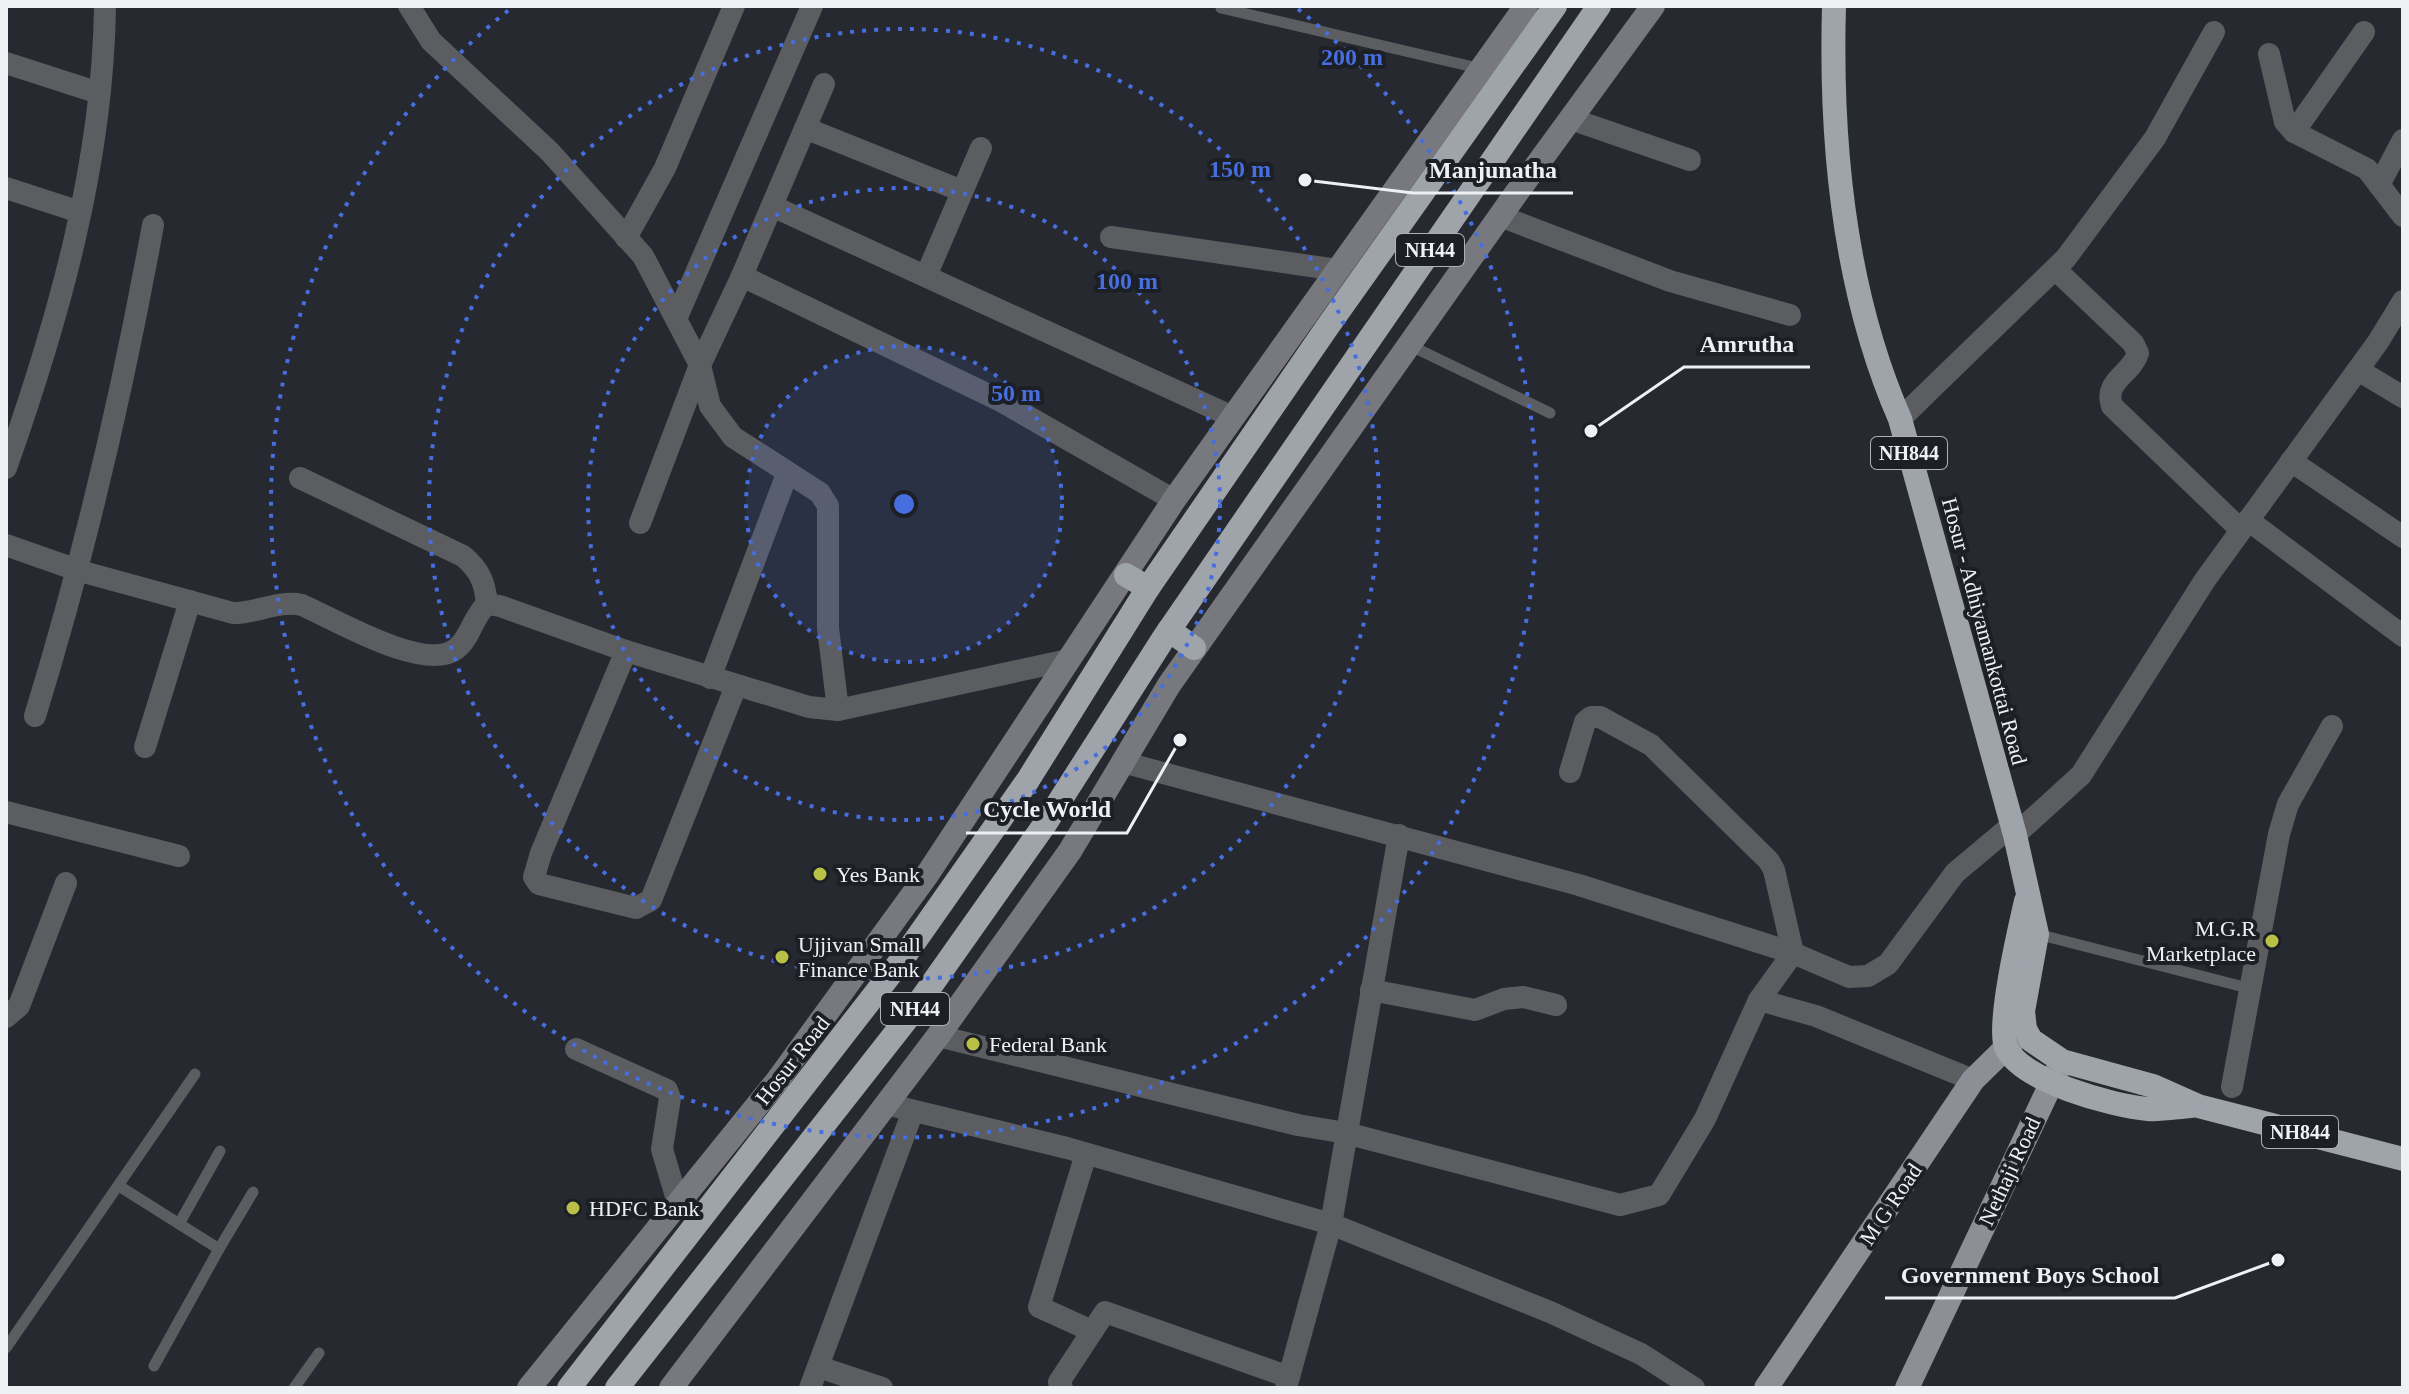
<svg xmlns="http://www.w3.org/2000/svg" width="2409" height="1394" viewBox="0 0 2409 1394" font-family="Georgia,serif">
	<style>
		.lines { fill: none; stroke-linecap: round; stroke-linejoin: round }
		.lane { stroke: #5b5d60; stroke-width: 11 }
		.street { stroke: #5b5d60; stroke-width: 22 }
		.secondary { stroke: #77797e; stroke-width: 24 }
		.primary { stroke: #8c8f96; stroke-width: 24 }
		.highway { stroke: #9fa4ab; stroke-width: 24 }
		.ring { fill: none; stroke: #476ede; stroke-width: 4; stroke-dasharray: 4 8 }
		.poi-dot { fill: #b9c046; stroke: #1c1f25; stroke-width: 3 }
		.labels { text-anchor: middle; stroke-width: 8; stroke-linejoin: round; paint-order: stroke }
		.shield { fill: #1c1f25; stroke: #afb1b6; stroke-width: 2 }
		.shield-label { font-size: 20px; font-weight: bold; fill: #eef0f4 }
		.street-label { font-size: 22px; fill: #eef0f4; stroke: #1c1f25 }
		.poi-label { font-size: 22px; fill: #eef0f4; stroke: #1c1f25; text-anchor: start }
		.centre { fill: #476ede; stroke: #1c1f25; stroke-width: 4 }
		.ring-label { font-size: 24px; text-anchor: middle; font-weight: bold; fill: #476ede; stroke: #1c1f25; stroke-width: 8; stroke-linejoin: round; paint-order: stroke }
		.leader { fill: none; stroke: #eef0f4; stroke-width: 3 }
		.callout-dot { fill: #eef0f4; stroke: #1c1f25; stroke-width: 3 }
		.callout-label { font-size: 24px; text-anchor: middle; font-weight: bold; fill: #eef0f4; stroke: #1c1f25; stroke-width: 8; stroke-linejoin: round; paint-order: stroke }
	</style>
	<rect width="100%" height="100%" fill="#26292f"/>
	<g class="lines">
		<g class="lane">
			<path d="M1221 8 1482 69"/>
			<path d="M1409 345 1550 413"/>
			<path d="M2037 934 2252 989"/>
			<path d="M119 1186 219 1249 154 1366"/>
			<path d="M179 1224 220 1151"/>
			<path d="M219 1249 253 1192"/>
			<path d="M6 1348 195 1074"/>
			<path d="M294 1388 319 1353"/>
		</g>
		<g class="street">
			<path d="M409 6 431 41 550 152 643 256 700 365 742 276 999 400 1174 500"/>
			<path d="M2269 54 2285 122 2294 132 2367 169 2403 216"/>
			<path d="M6 63 99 93"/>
			<path d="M1571 119 1690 160"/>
			<path d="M805 128 962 191"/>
			<path d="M2294 132 2364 32"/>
			<path d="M2379 185 2403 140"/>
			<path d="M6 188 80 212"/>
			<path d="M772 206 1233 417"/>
			<path d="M1500 216 1670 281 1790 315"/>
			<path d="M1111 237 1338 270"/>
			<path d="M626 238 665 168 734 6"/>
			<path d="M2055 269 2133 343 2138 353C2132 374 2103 381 2112 406L2241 530"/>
			<path d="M926 276 981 148"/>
			<path d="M741 278 824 84"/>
			<path d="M676 319 812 6"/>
			<path d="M700 365 710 406 733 437 820 493 828 506V628L838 710"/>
			<path d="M2358 370 2403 397"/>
			<path d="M1900 419 2066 258 2155 138 2214 32"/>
			<path d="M2291 461 2403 537"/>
			<path d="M6 468C58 321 103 164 105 6"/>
			<path d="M300 478 463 556C480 570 485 583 487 604"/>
			<path d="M2248 520 2403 636"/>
			<path d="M640 523 700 365"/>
			<path d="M6 545 80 571 233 613C258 613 278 600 302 605 336 620 425 673 456 649 470 639 473 616 487 604L500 606 626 651 809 707 838 710 1068 660"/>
			<path d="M626 651 541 853 534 877 539 884 636 908 651 900 736 686"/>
			<path d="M710 678 787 474"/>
			<path d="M35 716C86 551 122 395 153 225"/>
			<path d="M145 747 190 601"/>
			<path d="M1122 762 1579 885 1793 953 1849 977 1868 976 1888 964 1955 873 2011 826"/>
			<path d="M1570 772 1585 722 1591 717H1600L1651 745 1769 861 1774 870 1793 953 1759 1000"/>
			<path d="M6 812 179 856"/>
			<path d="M2015 835 2081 775 2205 580 2378 342 2403 301"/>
			<path d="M1371 990 1475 1010 1504 999 1523 997 1556 1005"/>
			<path d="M6 1017 19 1006 66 883"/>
			<path d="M938 1036 1298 1125 1346 1133 1620 1205 1659 1195 1705 1119 1759 1000 1816 1016 1973 1080"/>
			<path d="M576 1049 667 1090 670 1098 662 1149 678 1203"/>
			<path d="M2232 1087 2279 834 2288 804 2332 726"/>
			<path d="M886 1104 1067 1148 1331 1224 1550 1312 1641 1354 1694 1388"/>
			<path d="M1086 1154 1039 1307 1092 1331"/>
			<path d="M819 1367 882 1388"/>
			<path d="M810 1388 913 1111"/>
			<path d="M1062 1388 1059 1382 1105 1312 1289 1377"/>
			<path d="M1286 1388 1331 1224 1399 835"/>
		</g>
		<g class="secondary">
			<path d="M529 1388 777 1081 927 875 1174 500 1526 6"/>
			<path d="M671 1388 938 1036 1070 851 1169 685 1515 195 1653 6"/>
		</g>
		<g class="primary">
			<path d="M1766 1388 1973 1080 2020 1034"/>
			<path d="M1907 1388 2060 1065"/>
		</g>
		<g class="highway">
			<path d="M1834 6C1830 145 1844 291 1900 419L2015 835 2037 934 2023 1011 2025 1029 2031 1040 2062 1061 2153 1086 2198 1106 2403 1159"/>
			<path d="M1126 575 1148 588"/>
			<path d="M1169 630 1194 648"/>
			<path d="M2026 901C2020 927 1997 1025 2006 1047 2020 1081 2113 1106 2148 1109 2162 1110 2177 1107 2191 1106"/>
			<path d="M569 1388 903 958 1028 780 1148 588 1328 326 1555 6"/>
			<path d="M617 1388 913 1011 1045 824 1165 636 1599 6"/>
		</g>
	</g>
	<circle cx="904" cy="504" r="158" fill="#476ede" fill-opacity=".12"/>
	<g class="ring">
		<circle cx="904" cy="504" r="158"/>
		<circle cx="904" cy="504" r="316"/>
		<circle cx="904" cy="504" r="475"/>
		<path d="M1298 9A633 633 0 1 1 510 9"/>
	</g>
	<g class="poi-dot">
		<circle cx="820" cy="874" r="8"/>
		<circle cx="2272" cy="941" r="8"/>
		<circle cx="782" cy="957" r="8"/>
		<circle cx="973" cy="1044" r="8"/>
		<circle cx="573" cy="1208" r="8"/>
	</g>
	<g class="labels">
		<g class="shield">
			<rect x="1396" y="234" width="68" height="32" rx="6"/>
			<rect x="1871" y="437" width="76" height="32" rx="6"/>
			<rect x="881" y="993" width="68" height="32" rx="6"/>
			<rect x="2262" y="1116" width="76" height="32" rx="6"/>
		</g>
		<g class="shield-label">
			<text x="1430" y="257">NH44</text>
			<text x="1909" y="460">NH844</text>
			<text x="915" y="1016">NH44</text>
			<text x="2300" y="1139">NH844</text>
		</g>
		<g class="street-label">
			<text transform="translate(1985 631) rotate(75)" y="8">Hosur - Adhiyamankottai Road</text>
			<text transform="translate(792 1060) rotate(-52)" y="8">Hosur Road</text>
			<text transform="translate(2009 1171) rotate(-65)" y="8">Nethaji Road</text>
			<text transform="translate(1890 1204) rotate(-56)" y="8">M G Road</text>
		</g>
		<g class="poi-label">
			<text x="836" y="882">Yes Bank</text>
			<text x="2256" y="936" text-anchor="end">M.G.R<tspan x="2256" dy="25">Marketplace</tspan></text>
			<text x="798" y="952">Ujjivan Small<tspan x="798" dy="25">Finance Bank</tspan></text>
			<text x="989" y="1052">Federal Bank</text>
			<text x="589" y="1216">HDFC Bank</text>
		</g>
	</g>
	<circle cx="904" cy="504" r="12" class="centre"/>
	<g class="ring-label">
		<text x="1352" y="65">200 m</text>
		<text x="1240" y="177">150 m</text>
		<text x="1127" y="289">100 m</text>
		<text x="1016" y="401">50 m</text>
	</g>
	<path class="leader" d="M1305 180L1413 193H1573M1591 431L1684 367H1810M1180 740L1127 833H966M2278 1260L2175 1298H1885"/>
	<g class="callout-dot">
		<circle cx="1305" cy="180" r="8"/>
		<circle cx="1591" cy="431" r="8"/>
		<circle cx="1180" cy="740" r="8"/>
		<circle cx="2278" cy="1260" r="8"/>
	</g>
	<g class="callout-label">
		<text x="1493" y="178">Manjunatha</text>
		<text x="1747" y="352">Amrutha</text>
		<text x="1047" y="817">Cycle World</text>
		<text x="2030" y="1283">Government Boys School</text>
	</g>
	<rect width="2409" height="1394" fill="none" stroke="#eef0f4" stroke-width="16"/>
</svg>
